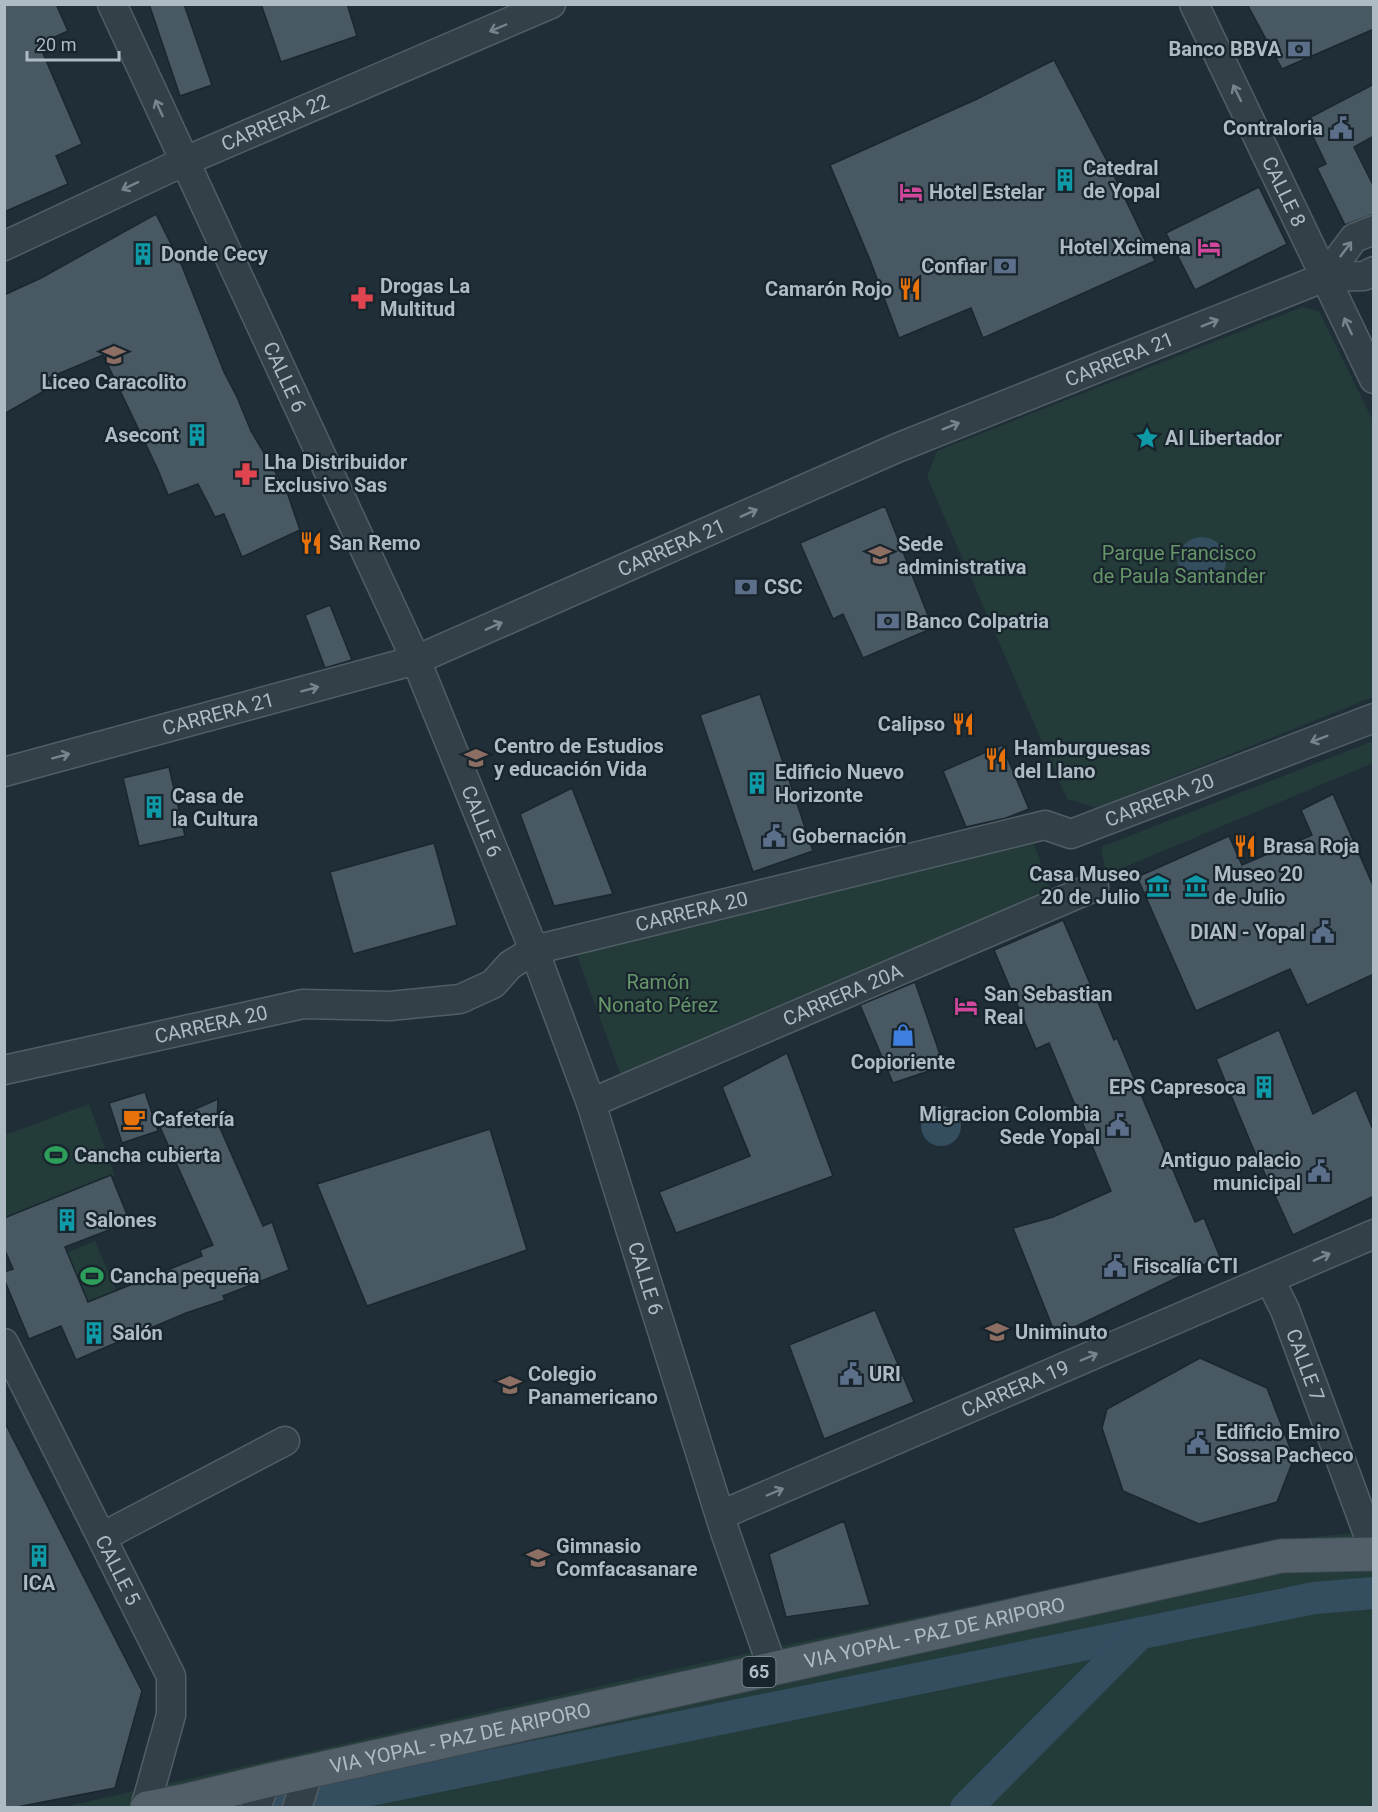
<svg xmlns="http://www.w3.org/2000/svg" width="1378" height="1812" viewBox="0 0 1378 1812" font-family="Roboto,sans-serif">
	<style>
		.green { fill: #233b39 }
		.water { fill: #344d5f }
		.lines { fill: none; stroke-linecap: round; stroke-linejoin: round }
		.canal { stroke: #344d5f; stroke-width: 32 }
		.building { fill: #485964; stroke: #1b272f; stroke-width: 1.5 }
		.street-casing { stroke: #515e66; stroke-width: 31 }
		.primary-casing { stroke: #3d4952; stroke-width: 35 }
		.street { stroke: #344048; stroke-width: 28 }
		.primary { stroke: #525f69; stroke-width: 33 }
		.oneway { stroke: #77848d }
		.labels { text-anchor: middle; stroke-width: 4.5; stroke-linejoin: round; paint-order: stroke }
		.shield { fill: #19252d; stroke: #818e97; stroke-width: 1.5 }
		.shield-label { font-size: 18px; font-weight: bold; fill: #aebbc5 }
		.poi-label { font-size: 20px; font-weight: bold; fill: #aebbc5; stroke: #19252d; text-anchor: start }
		.street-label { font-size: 20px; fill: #aebbc5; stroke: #19252d }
		.park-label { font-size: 20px; fill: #669569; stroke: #19252d }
	</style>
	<rect width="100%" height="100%" fill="#202e38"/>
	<g class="green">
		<path d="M1302 307 1319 311 1373 421V697L1097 808 1067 799 927 477 937 451Z"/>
		<path d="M1373 741V763L1106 875 1101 847Z"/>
		<path d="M1032 838 1052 894 621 1076 575 950Z"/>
		<path d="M89 1104 115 1176 111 1175 5 1218V1135Z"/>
		<path d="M95 1241 119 1297 88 1310 64 1254Z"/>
		<path d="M1373 1531V1807L59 1808 698 1664 1274 1541Z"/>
	</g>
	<g class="water">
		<circle cx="1202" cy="561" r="24"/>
		<circle cx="941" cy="1126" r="20"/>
	</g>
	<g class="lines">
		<g class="canal">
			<path d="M282 1808 1314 1598 1374 1593"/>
			<path d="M966 1808 1140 1633"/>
		</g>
	</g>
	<g class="building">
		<path d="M4 4H56L68 31 39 44 82 144 56 156 68 184 4 212Z"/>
		<path d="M149 4H184L212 85 180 96Z"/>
		<path d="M261 4H347L357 36 281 62Z"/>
		<path d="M1247 4H1374V29L1282 69Z"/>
		<path d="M1054 60 1108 163 1155 261 983 338 971 308 899 338 870 260 830 165 977 99Z"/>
		<path d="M1374 84V136L1354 147 1374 187V214L1345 225 1317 168 1326 164 1305 120Z"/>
		<path d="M1259 187 1287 244 1195 290 1166 233Z"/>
		<path d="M156 214 182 266 224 372 237 397 251 431 287 492 300 530 242 557 224 514 215 517 198 484 168 495 158 470 103 355 48 378 53 386 4 414V295L41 278Z"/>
		<path d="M885 506 933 628 863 658 843 614 833 619 800 543Z"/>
		<path d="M330 605 352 660 325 668 305 615Z"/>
		<path d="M760 694 813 851 753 872 700 715Z"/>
		<path d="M1002 745 1029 809 1006 818 966 827 943 771Z"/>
		<path d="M169 767 185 836 139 846 123 778Z"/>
		<path d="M572 788 613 894 554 906 520 814Z"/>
		<path d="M1333 794 1374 888V974L1307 1005 1290 969 1196 1011 1137 877 1229 836 1242 865 1312 835 1301 810Z"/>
		<path d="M434 843 457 925 353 954 330 872Z"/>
		<path d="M1063 920 1114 1040 1117 1038 1195 1222 1204 1218 1220 1257 1056 1336 1013 1228 1053 1217 1111 1191 1049 1043 1036 1049 994 950Z"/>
		<path d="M915 982 944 1066 893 1083 860 1005Z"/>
		<path d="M1279 1030 1313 1114 1356 1090 1374 1132V1196L1293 1235 1252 1146 1216 1059Z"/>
		<path d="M787 1053 833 1176 676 1233 659 1192 750 1156 722 1087Z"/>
		<path d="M145 1092 158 1131 122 1143 109 1103Z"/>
		<path d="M218 1099 217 1121 263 1226 272 1222 289 1270 223 1296 225 1300 186 1313 76 1360 61 1326 29 1339 4 1279V1272L13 1269 4 1248V1218L111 1175 130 1222 65 1247 88 1302 202 1256 200 1250 213 1245 159 1125Z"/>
		<path d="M490 1129 527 1250 367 1306 317 1184Z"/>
		<path d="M875 1310 914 1402 824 1439 789 1345Z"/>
		<path d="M1200 1358 1267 1388 1294 1458 1277 1502 1199 1524 1123 1491 1102 1428 1107 1409Z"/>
		<path d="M4 1421 142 1691 115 1788 12 1808H4Z"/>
		<path d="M844 1521 870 1605 786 1617 769 1554Z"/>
	</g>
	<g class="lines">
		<g class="street-casing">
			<g id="street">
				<path id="s1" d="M112 4 416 660 534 950 591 1103 725 1532 773 1669"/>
				<path id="s2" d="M1194 4 1374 379"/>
				<path id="s3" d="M4 246 183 162 551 4"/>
				<path d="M1325 277 1354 238 1374 230"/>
				<path id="s4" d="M4 772 416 660 897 448 1325 277 1364 276 1374 271"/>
				<path id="s5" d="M4 1070 303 1004 390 1006 460 999 493 984 510 965 534 950 1045 825 1071 834 1374 718"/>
				<path id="s6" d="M591 1103 1094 887"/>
				<path id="s7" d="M1270 1280 1285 1310 1374 1550"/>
				<path id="s8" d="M4 1343 171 1676V1715L145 1808"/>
				<path id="s9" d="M721 1515 1374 1234"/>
				<path d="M102 1537 285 1441"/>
				<path d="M256 1808 266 1781"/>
				<path d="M297 1808 309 1771"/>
			</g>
		</g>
		<g class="primary-casing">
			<g id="primary">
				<path id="s10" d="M147 1808 184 1801 266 1781 1281 1556 1374 1554"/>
			</g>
		</g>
		<use href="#street" class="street"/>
		<use href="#primary" class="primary"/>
	</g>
	<defs><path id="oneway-shaft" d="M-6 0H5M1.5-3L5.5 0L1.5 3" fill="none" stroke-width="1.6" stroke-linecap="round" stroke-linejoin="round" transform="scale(1.5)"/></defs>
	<g class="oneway">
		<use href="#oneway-shaft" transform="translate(498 28) rotate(157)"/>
		<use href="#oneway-shaft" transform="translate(1237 93) rotate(-116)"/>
		<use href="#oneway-shaft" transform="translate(159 108) rotate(-114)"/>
		<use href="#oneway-shaft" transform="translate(130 186) rotate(155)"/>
		<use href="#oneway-shaft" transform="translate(1346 249) rotate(-53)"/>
		<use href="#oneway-shaft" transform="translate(1210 323) rotate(-22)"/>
		<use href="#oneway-shaft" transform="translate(1348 326) rotate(-115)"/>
		<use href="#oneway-shaft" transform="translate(951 426) rotate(-22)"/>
		<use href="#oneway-shaft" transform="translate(749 513) rotate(-24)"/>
		<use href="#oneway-shaft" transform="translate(494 626) rotate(-24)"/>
		<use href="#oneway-shaft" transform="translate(310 689) rotate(-15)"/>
		<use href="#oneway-shaft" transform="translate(1319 739) rotate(159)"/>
		<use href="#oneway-shaft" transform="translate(61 756) rotate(-15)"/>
		<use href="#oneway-shaft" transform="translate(1322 1257) rotate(-24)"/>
		<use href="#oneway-shaft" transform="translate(1089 1357) rotate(-23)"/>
		<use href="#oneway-shaft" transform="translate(775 1492) rotate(-23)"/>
	</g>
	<defs>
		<g id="bank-bare" transform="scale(1.8)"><path d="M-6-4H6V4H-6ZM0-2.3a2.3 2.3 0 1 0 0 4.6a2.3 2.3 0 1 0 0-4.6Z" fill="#5c6f8a" stroke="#19252d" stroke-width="2.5" paint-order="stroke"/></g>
		<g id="civic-bare" transform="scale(1.8)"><path d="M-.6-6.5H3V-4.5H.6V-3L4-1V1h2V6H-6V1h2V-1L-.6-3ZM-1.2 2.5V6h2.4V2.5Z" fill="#5c6f8a" stroke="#19252d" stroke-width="2.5" paint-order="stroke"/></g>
		<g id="building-bare" transform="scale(1.8)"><path d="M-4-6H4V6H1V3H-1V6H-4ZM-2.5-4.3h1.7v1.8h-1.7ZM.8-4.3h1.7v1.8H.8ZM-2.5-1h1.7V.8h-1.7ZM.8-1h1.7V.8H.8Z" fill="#0f9aa8" stroke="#19252d" stroke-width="2.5" paint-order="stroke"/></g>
		<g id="hotel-bare" transform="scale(1.8)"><path d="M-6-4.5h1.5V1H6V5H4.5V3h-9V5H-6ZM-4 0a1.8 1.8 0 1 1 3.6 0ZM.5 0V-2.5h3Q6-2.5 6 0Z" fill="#d1479c" stroke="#19252d" stroke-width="2.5" paint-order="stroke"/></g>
		<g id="restaurant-bare" transform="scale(1.8)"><path d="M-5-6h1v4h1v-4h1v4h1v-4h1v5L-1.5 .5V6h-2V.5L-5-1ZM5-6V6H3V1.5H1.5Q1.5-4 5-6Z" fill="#e8710a" stroke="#19252d" stroke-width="2.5" paint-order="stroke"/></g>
		<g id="pharmacy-bare" transform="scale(1.8)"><path d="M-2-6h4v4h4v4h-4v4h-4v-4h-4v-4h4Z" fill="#e0444e" stroke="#19252d" stroke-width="2.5" paint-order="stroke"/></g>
		<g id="school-bare" transform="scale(1.8)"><path d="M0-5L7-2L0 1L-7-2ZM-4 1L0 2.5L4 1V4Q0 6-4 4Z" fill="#8d6e63" stroke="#19252d" stroke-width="2.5" paint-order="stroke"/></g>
		<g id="sight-bare" transform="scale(1.8)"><path d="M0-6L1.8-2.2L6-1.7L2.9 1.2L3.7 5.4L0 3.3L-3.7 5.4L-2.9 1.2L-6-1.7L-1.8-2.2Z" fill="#0f9aa8" stroke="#19252d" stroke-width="2.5" paint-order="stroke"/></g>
		<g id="university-bare" transform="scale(1.8)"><path d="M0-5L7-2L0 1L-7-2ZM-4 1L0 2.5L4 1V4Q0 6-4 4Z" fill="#8d6e63" stroke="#19252d" stroke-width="2.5" paint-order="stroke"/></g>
		<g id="museum-bare" transform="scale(1.8)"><path d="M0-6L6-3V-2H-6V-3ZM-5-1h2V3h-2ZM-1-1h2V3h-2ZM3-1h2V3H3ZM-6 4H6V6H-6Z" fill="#0f9aa8" stroke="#19252d" stroke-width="2.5" paint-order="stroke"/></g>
		<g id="shop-bare" transform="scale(1.8)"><path d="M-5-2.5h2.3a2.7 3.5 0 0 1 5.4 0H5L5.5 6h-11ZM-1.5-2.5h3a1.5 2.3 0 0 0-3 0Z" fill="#3f7fe0" stroke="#19252d" stroke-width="2.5" paint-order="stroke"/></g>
		<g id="cafe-bare" transform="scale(1.8)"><path d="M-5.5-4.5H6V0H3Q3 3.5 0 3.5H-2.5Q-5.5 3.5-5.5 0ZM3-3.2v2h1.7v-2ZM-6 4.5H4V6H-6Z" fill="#e8710a" stroke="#19252d" stroke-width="2.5" paint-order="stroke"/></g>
		<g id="stadium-bare" transform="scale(1.8)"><path d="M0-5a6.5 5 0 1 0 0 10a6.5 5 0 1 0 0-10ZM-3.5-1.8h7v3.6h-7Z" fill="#2e9e5b" stroke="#19252d" stroke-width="2.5" paint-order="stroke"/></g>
	</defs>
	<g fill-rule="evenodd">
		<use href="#bank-bare" x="1299" y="49"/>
		<use href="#civic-bare" x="1341" y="128"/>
		<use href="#building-bare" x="1065" y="180"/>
		<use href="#hotel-bare" x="911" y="192"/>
		<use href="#hotel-bare" x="1209" y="247"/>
		<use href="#building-bare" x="143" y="254"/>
		<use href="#bank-bare" x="1005" y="266"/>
		<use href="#restaurant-bare" x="910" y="289"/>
		<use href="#pharmacy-bare" x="362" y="298"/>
		<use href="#school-bare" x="114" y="355"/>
		<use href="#building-bare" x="197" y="435"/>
		<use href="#sight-bare" x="1147" y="438"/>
		<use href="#pharmacy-bare" x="246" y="474"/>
		<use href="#restaurant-bare" x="311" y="543"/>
		<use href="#university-bare" x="880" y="555"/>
		<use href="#bank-bare" x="746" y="587"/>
		<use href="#bank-bare" x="888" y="621"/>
		<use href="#restaurant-bare" x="963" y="724"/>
		<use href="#school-bare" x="476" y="758"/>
		<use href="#restaurant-bare" x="996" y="759"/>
		<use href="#building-bare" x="757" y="783"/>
		<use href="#building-bare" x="154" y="807"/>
		<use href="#civic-bare" x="774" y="836"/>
		<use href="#restaurant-bare" x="1245" y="846"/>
		<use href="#museum-bare" x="1158" y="886"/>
		<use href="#museum-bare" x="1196" y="886"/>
		<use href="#civic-bare" x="1323" y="932"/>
		<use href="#hotel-bare" x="966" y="1006"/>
		<use href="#shop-bare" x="903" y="1035"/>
		<use href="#building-bare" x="1264" y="1087"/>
		<use href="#cafe-bare" x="134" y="1119"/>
		<use href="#civic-bare" x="1118" y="1125"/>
		<use href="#stadium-bare" x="56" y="1155"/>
		<use href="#civic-bare" x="1319" y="1171"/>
		<use href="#building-bare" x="67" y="1220"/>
		<use href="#civic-bare" x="1115" y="1266"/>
		<use href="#stadium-bare" x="92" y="1276"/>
		<use href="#university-bare" x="997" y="1332"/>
		<use href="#building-bare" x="94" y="1333"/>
		<use href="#civic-bare" x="851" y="1374"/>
		<use href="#school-bare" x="510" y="1385"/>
		<use href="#civic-bare" x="1198" y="1443"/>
		<use href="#building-bare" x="39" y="1556"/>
		<use href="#school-bare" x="538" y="1558"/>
	</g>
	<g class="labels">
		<rect class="shield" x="742.5" y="1657" width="33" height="30" rx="4.5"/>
		<g class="shield-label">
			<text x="759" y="1678">65</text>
		</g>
		<g class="poi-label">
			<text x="1281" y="56" text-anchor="end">Banco BBVA</text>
			<text x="1323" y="135" text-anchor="end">Contraloria</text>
			<text x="1083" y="175">Catedral<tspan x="1083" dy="23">de Yopal</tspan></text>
			<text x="929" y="199">Hotel Estelar</text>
			<text x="1191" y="254" text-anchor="end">Hotel Xcimena</text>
			<text x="161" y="261">Donde Cecy</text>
			<text x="987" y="273" text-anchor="end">Confiar</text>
			<text x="380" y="293">Drogas La<tspan x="380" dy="23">Multitud</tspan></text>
			<text x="892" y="296" text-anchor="end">Camarón Rojo</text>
			<text x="114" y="389" text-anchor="middle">Liceo Caracolito</text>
			<text x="179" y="442" text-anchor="end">Asecont</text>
			<text x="1165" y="445">Al Libertador</text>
			<text x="264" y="469">Lha Distribuidor<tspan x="264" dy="23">Exclusivo Sas</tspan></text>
			<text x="329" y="550">San Remo</text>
			<text x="898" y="551">Sede<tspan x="898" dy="23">administrativa</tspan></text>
			<text x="764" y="594">CSC</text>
			<text x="906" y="628">Banco Colpatria</text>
			<text x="945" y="731" text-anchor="end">Calipso</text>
			<text x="494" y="753">Centro de Estudios<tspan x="494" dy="23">y educación Vida</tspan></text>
			<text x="1014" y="755">Hamburguesas<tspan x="1014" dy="23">del Llano</tspan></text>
			<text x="775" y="779">Edificio Nuevo<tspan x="775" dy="23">Horizonte</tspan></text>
			<text x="172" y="803">Casa de<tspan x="172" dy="23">la Cultura</tspan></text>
			<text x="792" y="843">Gobernación</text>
			<text x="1263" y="853">Brasa Roja</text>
			<text x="1140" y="881" text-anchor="end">Casa Museo<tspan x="1140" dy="23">20 de Julio</tspan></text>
			<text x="1214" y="881">Museo 20<tspan x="1214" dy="23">de Julio</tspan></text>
			<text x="1305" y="939" text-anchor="end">DIAN - Yopal</text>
			<text x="984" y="1001">San Sebastian<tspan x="984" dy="23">Real</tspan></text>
			<text x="903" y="1069" text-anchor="middle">Copioriente</text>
			<text x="1246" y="1094" text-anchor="end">EPS Capresoca</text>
			<text x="1100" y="1121" text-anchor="end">Migracion Colombia<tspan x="1100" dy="23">Sede Yopal</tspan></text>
			<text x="152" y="1126">Cafetería</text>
			<text x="74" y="1162">Cancha cubierta</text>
			<text x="1301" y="1167" text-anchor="end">Antiguo palacio<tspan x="1301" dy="23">municipal</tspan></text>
			<text x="85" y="1227">Salones</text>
			<text x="1133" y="1273">Fiscalía CTI</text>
			<text x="110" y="1283">Cancha pequeña</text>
			<text x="1015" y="1339">Uniminuto</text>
			<text x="112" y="1340">Salón</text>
			<text x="528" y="1381">Colegio<tspan x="528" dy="23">Panamericano</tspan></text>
			<text x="869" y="1381">URI</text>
			<text x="1216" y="1439">Edificio Emiro<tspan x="1216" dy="23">Sossa Pacheco</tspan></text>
			<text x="556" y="1553">Gimnasio<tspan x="556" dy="23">Comfacasanare</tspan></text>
			<text x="39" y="1590" text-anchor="middle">ICA</text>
		</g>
		<g class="street-label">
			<text dy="7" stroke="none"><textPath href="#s3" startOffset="298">CARRERA 22</textPath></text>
			<text dy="7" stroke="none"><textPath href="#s2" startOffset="208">CALLE 8</textPath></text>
			<text dy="7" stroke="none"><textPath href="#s4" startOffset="1192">CARRERA 21</textPath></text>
			<text dy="7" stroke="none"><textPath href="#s1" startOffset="411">CALLE 6</textPath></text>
			<text dy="7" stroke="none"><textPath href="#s4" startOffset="706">CARRERA 21</textPath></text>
			<text dy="7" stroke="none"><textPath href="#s4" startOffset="222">CARRERA 21</textPath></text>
			<text dy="7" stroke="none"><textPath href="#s5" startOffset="1202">CARRERA 20</textPath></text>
			<text dy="7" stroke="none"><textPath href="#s1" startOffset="897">CALLE 6</textPath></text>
			<text dy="7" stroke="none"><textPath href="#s5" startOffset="716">CARRERA 20</textPath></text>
			<text dy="7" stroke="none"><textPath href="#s6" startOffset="274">CARRERA 20A</textPath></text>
			<text dy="7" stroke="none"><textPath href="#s5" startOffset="212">CARRERA 20</textPath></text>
			<text dy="7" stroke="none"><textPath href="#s1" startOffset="1383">CALLE 6</textPath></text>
			<text dy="7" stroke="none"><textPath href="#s7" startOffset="92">CALLE 7</textPath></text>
			<text dy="7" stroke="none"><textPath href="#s9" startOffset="320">CARRERA 19</textPath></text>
			<text dy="7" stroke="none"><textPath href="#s8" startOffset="254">CALLE 5</textPath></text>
			<text dy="7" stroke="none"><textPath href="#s10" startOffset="807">VIA YOPAL - PAZ DE ARIPORO</textPath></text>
			<text dy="7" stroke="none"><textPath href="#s10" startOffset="321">VIA YOPAL - PAZ DE ARIPORO</textPath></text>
		</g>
		<g class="park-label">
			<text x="1179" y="560">Parque Francisco<tspan x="1179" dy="23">de Paula Santander</tspan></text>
			<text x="658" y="989">Ramón<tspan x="658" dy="23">Nonato Pérez</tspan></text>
		</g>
	</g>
	<rect width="1378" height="1812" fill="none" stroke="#aebbc5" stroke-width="12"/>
	<path d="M27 51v9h92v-9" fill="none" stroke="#aebbc5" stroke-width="3"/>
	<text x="36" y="51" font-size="18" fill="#aebbc5" stroke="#19252d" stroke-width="4.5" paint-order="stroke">20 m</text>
</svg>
